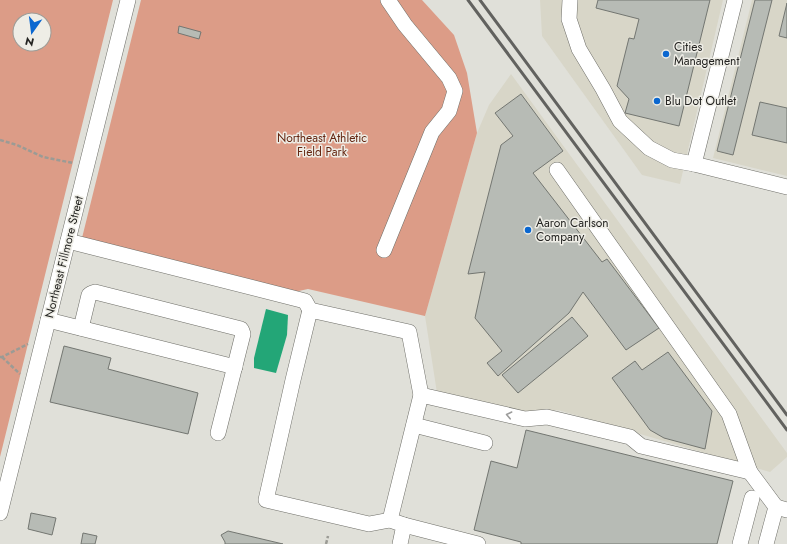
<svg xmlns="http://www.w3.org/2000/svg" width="787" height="544" viewBox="0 0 787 544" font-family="Jost,sans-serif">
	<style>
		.built { fill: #d8d6c8 }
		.green { fill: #dc9c87; fill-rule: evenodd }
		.water { fill: #23a677 }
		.building { fill: #b7bbb5; stroke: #737671 }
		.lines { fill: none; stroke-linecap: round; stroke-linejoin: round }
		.minor-casing { stroke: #6f6f69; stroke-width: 16 }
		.path { stroke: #9b9b95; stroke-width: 2.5; stroke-dasharray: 4 2; stroke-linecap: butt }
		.minor { stroke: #fff; stroke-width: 15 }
		.rail { stroke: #62625f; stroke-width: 3 }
		.oneway { stroke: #9c9c9b }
		.poi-dot { fill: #0a67d0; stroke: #eeede6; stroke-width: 1.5 }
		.labels { text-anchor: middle; stroke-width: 3; stroke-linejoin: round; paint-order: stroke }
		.poi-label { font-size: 12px; fill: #232321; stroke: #eeede6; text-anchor: start }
		.park-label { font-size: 12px; fill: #642611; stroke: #eeede6 }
		.street-label { font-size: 12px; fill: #232321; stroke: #eeede6 }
	</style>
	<rect width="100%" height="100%" fill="#e0e0d9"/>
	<g class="built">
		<path d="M540 0H723L680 184 642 175 542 36Z"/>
		<path d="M752 0H787V176L713 158Z"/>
		<path d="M511 74 787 453V457L770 472 558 410 522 414 437 393 425 316 477 133 489 105Z"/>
	</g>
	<g class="green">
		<path d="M0 0H113L0 457ZM20 20H44V44H20Z"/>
		<path d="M141 0H422L454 35 467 73 477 133 425 316 308 289 294 292 82 238Z"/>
	</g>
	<path class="water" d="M266 309 288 315 287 335 276 373 254 368V358Z"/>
	<g class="building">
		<path d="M598 0H710L679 126 625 113 629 99 617 86 629 38 634 39 639 19 596 8Z"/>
		<path d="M755 0H772L733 155 717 151Z"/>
		<path d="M787 3V38L779 36Z"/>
		<path d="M179 26 201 32 199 39 178 33Z"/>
		<path d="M521 94 563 151 533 173 602 262 607 259 659 328 626 350 583 292 569 313 498 376 487 363 502 351 475 318 485 272 468 274 501 145 513 136 495 113Z"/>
		<path d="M760 102 787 108V143L752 135Z"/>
		<path d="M572 317 588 336 518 393 502 375Z"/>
		<path d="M64 346 111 358 108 369 198 393 188 434 50 402Z"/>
		<path d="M668 352 712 411 705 449 664 438 650 430 612 378 635 361 642 370Z"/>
		<path d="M526 430 733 481 717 544H521V542L474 530 491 461 517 468Z"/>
		<path d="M31 513 56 518 52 535 28 529Z"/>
		<path d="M228 531 283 544H225V542L221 535Z"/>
		<path d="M83 533 97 536 95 544H81Z"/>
	</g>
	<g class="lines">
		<g class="minor-casing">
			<g id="minor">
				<path d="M570 0 569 19 579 49 603 89 620 121 649 148 672 160 694 164 787 187"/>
				<path d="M694 164 735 0"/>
				<path d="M557 170 729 414 750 472 776 507"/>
				<path d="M68 241 305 301 310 310"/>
				<path d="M384 250 432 132 449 111 455 91 449 78 405 25 388 0"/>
				<path d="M48 320 235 367"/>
				<path d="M81 328 89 295 92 293 95 292 241 329 242 331 243 334 218 433"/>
				<path d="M414 425 485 443"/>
				<path d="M0 513 128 0"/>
				<path d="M390 520 369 524 266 500 293 380 310 310 409 332 421 395"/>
				<path d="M404 525 478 544"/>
				<path d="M400 544 404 525 390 520 421 395 525 419 547 417 630 437 641 446 750 472"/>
				<path d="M740 544 752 498"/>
				<path d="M766 544 776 507 787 510"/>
			</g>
		</g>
		<g class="path">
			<path d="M0 140 17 145 43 157 73 163"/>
			<path d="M0 357H2L28 344"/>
			<path d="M2 357 20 374"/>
			<path d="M326 544 328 536"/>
		</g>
		<use href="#minor" class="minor"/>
		<g class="rail">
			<path d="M468 0 787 430"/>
			<path d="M480 0 787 415"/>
		</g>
	</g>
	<defs><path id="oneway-chevron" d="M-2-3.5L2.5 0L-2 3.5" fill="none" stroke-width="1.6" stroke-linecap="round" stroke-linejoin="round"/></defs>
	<use class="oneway" href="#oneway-chevron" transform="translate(509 415) rotate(-167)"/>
	<g class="poi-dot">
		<circle cx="666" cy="54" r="4"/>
		<circle cx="657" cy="101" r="4"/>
		<circle cx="528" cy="230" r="4"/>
	</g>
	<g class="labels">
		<g class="poi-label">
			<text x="674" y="51">Cities<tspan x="674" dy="14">Management</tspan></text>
			<text x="665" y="105">Blu Dot Outlet</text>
			<text x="536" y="227">Aaron Carlson<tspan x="536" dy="14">Company</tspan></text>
		</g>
		<g class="park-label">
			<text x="322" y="142">Northeast Athletic<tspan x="322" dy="14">Field Park</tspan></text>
		</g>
		<g class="street-label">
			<text transform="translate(64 257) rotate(-76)" y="4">Northeast Fillmore Street</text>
		</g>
	</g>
	<g transform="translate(32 32) rotate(194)"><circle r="19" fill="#eeede6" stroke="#9d9c97"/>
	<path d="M0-3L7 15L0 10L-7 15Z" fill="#0a67d0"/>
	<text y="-6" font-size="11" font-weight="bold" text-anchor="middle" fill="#232321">N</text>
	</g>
</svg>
